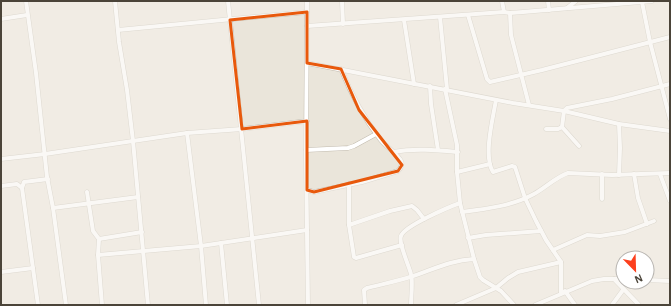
<svg xmlns="http://www.w3.org/2000/svg" width="671" height="306" viewBox="0 0 671 306" font-family="'Alegreya Sans',sans-serif">
	<style>
		.residential { fill: #eae5da; fill-rule: evenodd }
		.lines { fill: none; stroke-linecap: round; stroke-linejoin: round }
		.minor-casing { stroke: #c2bbae; stroke-width: 5 }
		.minor { stroke: #fff; stroke-width: 4 }
		.marked { fill: none; stroke: #e8590c; stroke-width: 3; stroke-linejoin: round }
	</style>
	<rect width="100%" height="100%" fill="#f6f3ec"/>
	<path class="residential" d="M1 1H670V305H1ZM623 258H647V282H623Z"/>
	<g class="lines">
		<g class="minor-casing">
			<g id="minor">
				<path d="M26 1 36 73 47 177 53 208 66 305"/>
				<path d="M115 1 119 42 127 90 133 141 148 305"/>
				<path d="M228 1 259 305"/>
				<path d="M307 1 306 156 308 305"/>
				<path d="M342 1 343 24"/>
				<path d="M502 1 504 12"/>
				<path d="M548 1 549 10"/>
				<path d="M642 2 650 42 670 119"/>
				<path d="M567 8 576 1"/>
				<path d="M510 13 511 35 529 105"/>
				<path d="M468 15 487 79 490 82 542 70 670 37"/>
				<path d="M440 17 447 89"/>
				<path d="M1 19 27 15"/>
				<path d="M404 20 414 84"/>
				<path d="M307 26 504 12 510 13 523 12 652 1"/>
				<path d="M118 30 307 12"/>
				<path d="M307 63 513 103 564 111 619 124 670 131"/>
				<path d="M430 86 431 104 438 150"/>
				<path d="M445 89 457 145V172L460 203 474 259 480 277 483 280 501 291 514 305"/>
				<path d="M496 100C493 118 483 156 493 172L512 166 515 167 525 198 536 221 546 240 561 262V293"/>
				<path d="M546 129H558L562 127"/>
				<path d="M187 133 201 246 206 305"/>
				<path d="M579 146 562 127 564 111 567 108 612 99 670 84"/>
				<path d="M306 150 348 148 354 146 376 134"/>
				<path d="M393 152C415 148 436 150 458 152"/>
				<path d="M1 159 45 154 187 133 242 129 307 121"/>
				<path d="M457 172 490 164"/>
				<path d="M634 174 638 198 647 224"/>
				<path d="M660 174 670 201"/>
				<path d="M619 175 620 148 619 124"/>
				<path d="M349 184V225L354 257 356 258 402 245"/>
				<path d="M1 186 17 184 22 188 24 182 48 179"/>
				<path d="M22 188 38 305"/>
				<path d="M307 190 314 192 362 182 398 171C401 168 403 165 401 161 397 153 385 146 380 139 363 117 351 94 341 69"/>
				<path d="M87 192 93 231 99 239 98 255 102 305"/>
				<path d="M602 199V174"/>
				<path d="M53 208 138 197"/>
				<path d="M462 212C486 209 512 206 534 194 545 188 556 177 568 173L612 175 670 173"/>
				<path d="M349 225 390 211 412 206 417 210 424 219"/>
				<path d="M468 238 486 235 541 231"/>
				<path d="M99 239 142 232"/>
				<path d="M221 243 227 305"/>
				<path d="M553 250 587 235 600 236 625 232 654 221"/>
				<path d="M98 255 201 246 307 230"/>
				<path d="M1 272 33 268"/>
				<path d="M614 279 639 305"/>
				<path d="M647 280 670 281"/>
				<path d="M565 291 575 305"/>
				<path d="M365 305 364 290 367 288C383 284 398 281 413 276 434 269 452 260 474 259"/>
				<path d="M411 305C411 297 413 281 411 274 409 266 398 242 401 236 404 226 449 207 460 203"/>
				<path d="M456 305 496 288 508 278 518 272 561 262"/>
				<path d="M535 305 592 281 604 279H623"/>
				<path d="M612 305 623 290"/>
			</g>
		</g>
		<use href="#minor" class="minor"/>
	</g>
	<path d="M0 0H671V306H0ZM307 12V63L341 69 359 110 402 165 398 171 314 192 307 190V121L242 129 230 20Z" fill="#f6f3ec" fill-opacity=".55" fill-rule="evenodd"/>
	<path class="marked" d="M307 12V63L341 69 359 110 402 165 398 171 314 192 307 190V121L242 129 230 20Z"/>
	<rect width="671" height="306" fill="none" stroke="#4b4439" stroke-width="4"/>
	<g transform="translate(635 270) rotate(157)"><circle r="19" fill="#ffffff" stroke="#b7b4b0"/>
	<path d="M0-3L7 15L0 10L-7 15Z" fill="#fc3f1d"/>
	<text y="-6" font-size="11" font-weight="bold" text-anchor="middle" fill="#4b4439">N</text>
	</g>
</svg>
